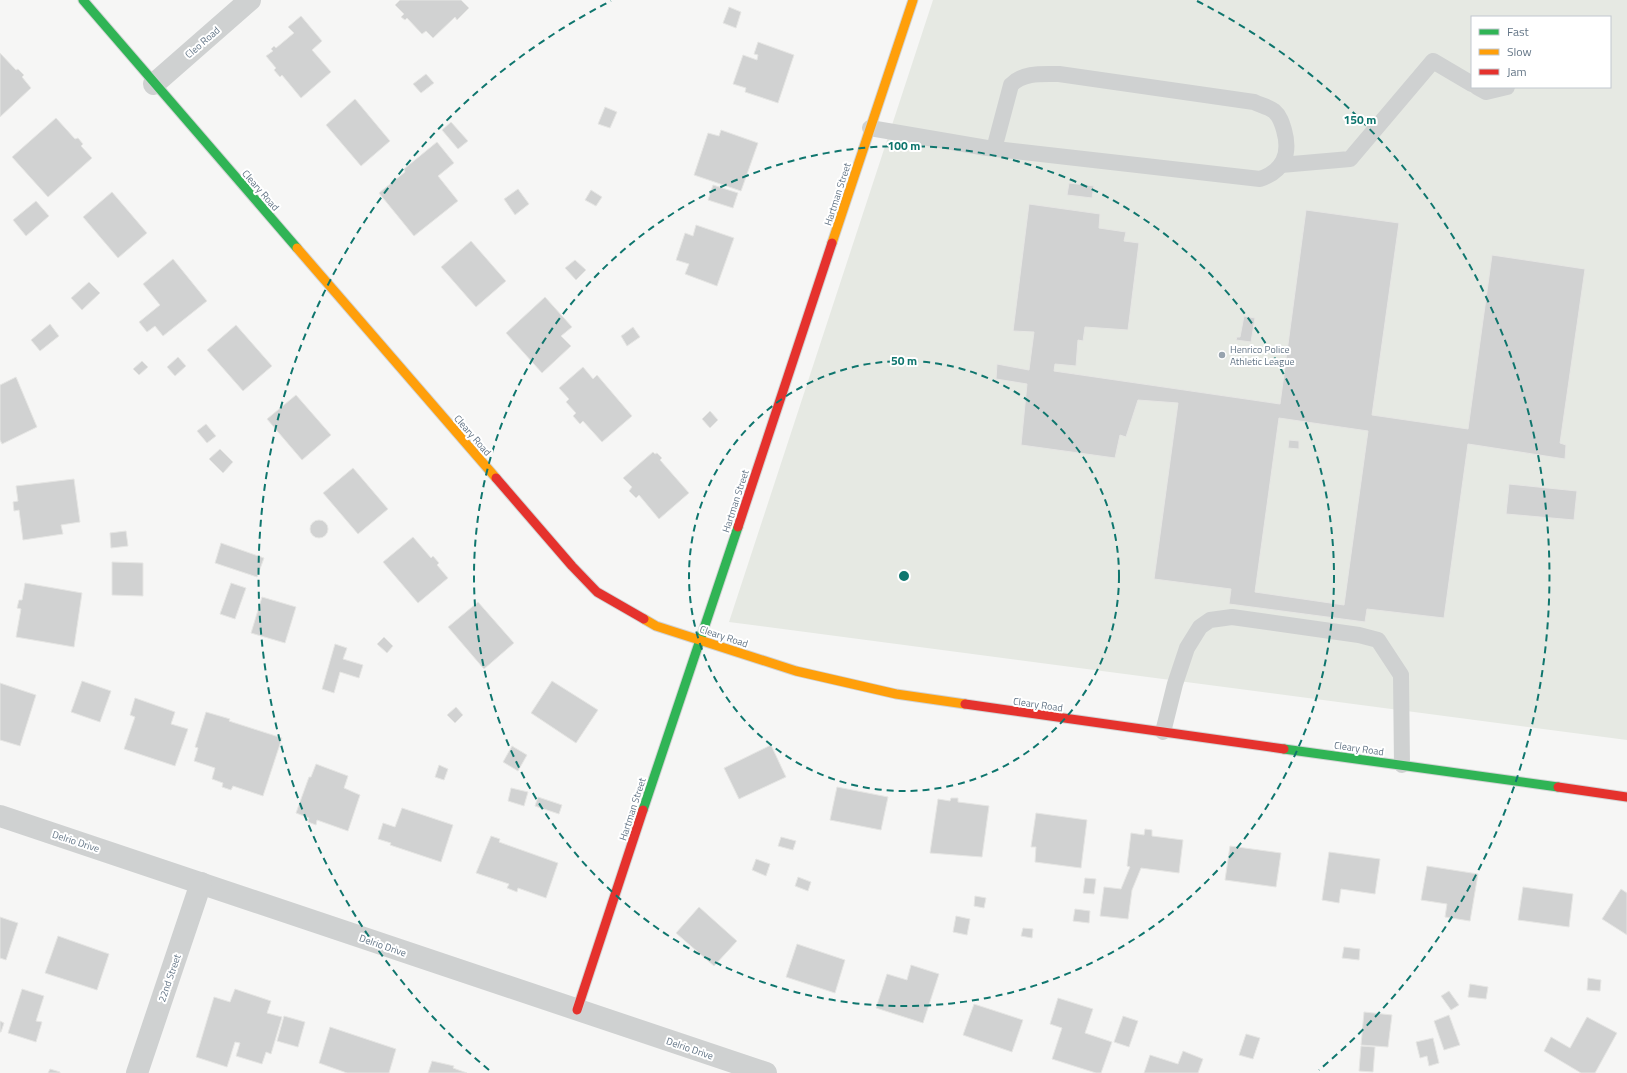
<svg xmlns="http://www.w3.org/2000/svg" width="1627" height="1073" viewBox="0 0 1627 1073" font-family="'Titillium Web',sans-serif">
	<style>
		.green { fill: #e6e9e3; fill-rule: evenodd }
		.building { fill: #d1d2d2; stroke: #e6e6e4; fill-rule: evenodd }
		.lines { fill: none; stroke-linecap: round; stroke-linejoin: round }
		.fast-casing { stroke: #d1d3d4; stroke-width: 11 }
		.slow-casing { stroke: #d1d3d4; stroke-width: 11 }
		.jam-casing { stroke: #d1d3d4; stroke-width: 11 }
		.lane { stroke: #cfd1d1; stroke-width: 16 }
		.street { stroke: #cfd1d1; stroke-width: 22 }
		.fast { stroke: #30b455; stroke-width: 9 }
		.slow { stroke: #ff9f0a; stroke-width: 9 }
		.jam { stroke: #e5322d; stroke-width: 9 }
		.ring { fill: none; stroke: #0f766e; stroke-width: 2; stroke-dasharray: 7 5 }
		.poi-dot { fill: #97a3ae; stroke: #fff; stroke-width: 1.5 }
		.labels { text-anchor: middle; stroke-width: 4; stroke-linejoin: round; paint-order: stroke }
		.street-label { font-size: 10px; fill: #647687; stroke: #fff }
		.poi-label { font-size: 10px; fill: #647687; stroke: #fff; text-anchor: start }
		.centre { fill: #0f766e; stroke: #fff; stroke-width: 2 }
		.ring-label { font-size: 12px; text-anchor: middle; font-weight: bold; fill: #0f766e; stroke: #fff; stroke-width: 4; stroke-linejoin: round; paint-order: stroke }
	</style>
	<rect width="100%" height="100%" fill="#f6f6f5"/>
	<path class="green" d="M933 0H1627V740L729 622ZM1472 17H1610V87H1472Z"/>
	<g class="building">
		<path d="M400 0H461L469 8 457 20 455 17 433 38 426 31 422 34 407 18 405 20 401 17 404 14 395 5Z"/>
		<path d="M729 7 741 12 736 28 723 23Z"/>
		<path d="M301 16 322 41 312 50 331 72 301 98 282 75 280 77 274 70 276 68 266 56 273 51 271 49 274 46 276 48 294 33 288 27Z"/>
		<path d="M758 42 794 55 778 103 745 92 746 88 733 84 743 55 757 60 758 55 754 54Z"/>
		<path d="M0 53 16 70 18 69 24 75 22 77 31 88 0 117Z"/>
		<path d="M426 74 434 83 421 93 413 84Z"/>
		<path d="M355 99 390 141 361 166 326 125Z"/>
		<path d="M605 107 617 112 610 128 598 124Z"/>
		<path d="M56 118 75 139 78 138 83 144 81 146 92 158 48 197 12 157Z"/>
		<path d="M451 122 468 141 458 149 442 130Z"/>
		<path d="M721 130 758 143 741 191 694 175 708 133 719 136Z"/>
		<path d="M437 142 454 163 438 176 458 201 414 236 379 193 405 172 404 169Z"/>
		<path d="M1069 183 1094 186 1092 198 1067 195Z"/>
		<path d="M713 185 738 193 733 208 708 200Z"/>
		<path d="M518 189 529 204 515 215 504 199Z"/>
		<path d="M591 190 602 197 596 206 585 200Z"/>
		<path d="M112 192 147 233 118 258 83 217Z"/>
		<path d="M36 201 49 216 26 236 13 220Z"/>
		<path d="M1029 204 1100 214 1099 228 1126 232 1124 241 1139 243 1128 330 1085 327 1083 341 1078 340 1076 366 1055 364 1054 371 1280 404 1306 210 1399 223 1372 415 1468 429 1492 255 1585 269 1560 443 1566 445 1565 459 1468 444 1444 618 1367 609 1365 622 1229 604 1231 589 1154 579 1178 403 1138 400 1126 437 1120 435 1115 458 1021 445 1027 384 996 379 997 364 1029 370 1034 332 1013 331ZM1279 418 1368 431 1344 605 1255 592Z"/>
		<path d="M696 225 734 238 717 286 685 274 689 264 676 260 685 233 693 236Z"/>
		<path d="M471 241 506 281 476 307 441 267Z"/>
		<path d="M173 259 207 301 163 336 155 326 147 332 139 322 160 305 143 284Z"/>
		<path d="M575 260 586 270 576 280 565 268Z"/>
		<path d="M89 282 100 293 82 310 71 298Z"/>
		<path d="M545 297 572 327 561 336 571 346 542 373 506 333Z"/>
		<path d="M1244 316 1255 318 1251 342 1236 340 1237 337H1240Z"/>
		<path d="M50 324 59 336 40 351 31 340Z"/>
		<path d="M236 325 272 366 243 391 207 350Z"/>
		<path d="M633 327 640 337 627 346 621 336Z"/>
		<path d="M178 357 186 366 175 376 167 367Z"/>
		<path d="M142 361 148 367 139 375 133 369Z"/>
		<path d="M583 367 593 379 597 375 632 416 602 442 583 421 580 424 573 416 576 413 566 402 569 399 559 388Z"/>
		<path d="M16 377 37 427 2 444 0 440V385Z"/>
		<path d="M296 395 331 435 302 460 267 419Z"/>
		<path d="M710 411 718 420 710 428 702 419Z"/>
		<path d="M206 424 216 436 207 443 197 431Z"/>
		<path d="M1289 440 1299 441V449L1288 448Z"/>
		<path d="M220 449 233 462 223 473 209 459Z"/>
		<path d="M653 452 655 454 657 453 662 458 660 460 689 493 659 519 639 495 636 498 629 491 632 487 623 478Z"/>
		<path d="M353 468 388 509 358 534 323 493Z"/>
		<path d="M74 479 80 522 61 525 63 534 23 540 19 510 14 511 13 502 18 501 16 486Z"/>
		<path d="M1509 484 1577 491 1574 520 1506 514Z"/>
		<circle cx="319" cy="529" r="9"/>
		<path d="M126 531 128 546 111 548 110 533Z"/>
		<path d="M413 537 431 558 433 556 439 563 437 565 448 578 418 603 383 562Z"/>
		<path d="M221 543 264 558 257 577 215 563Z"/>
		<path d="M112 562 143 563V596L112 595Z"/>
		<path d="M25 583 82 593 74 647 16 637 21 609 17 608 19 600H22Z"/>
		<path d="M231 583 246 588 235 619 220 614Z"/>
		<path d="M262 597 296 607 285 643 251 633Z"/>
		<path d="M478 602 514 643 484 669 448 627Z"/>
		<path d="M384 637 393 646 387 653 377 644Z"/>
		<path d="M335 644 347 648 343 659 363 665 359 678 340 672 334 693 322 689Z"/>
		<path d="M82 681 111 691 100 722 71 712Z"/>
		<path d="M552 681 598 710 576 743 531 713Z"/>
		<path d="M0 683 36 695 20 746 0 740Z"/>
		<path d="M135 698 175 712 171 724 188 729 175 766 124 749 135 717 130 715Z"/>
		<path d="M456 707 463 715 455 723 447 715Z"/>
		<path d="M206 712 230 719 229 721 282 738 263 796 233 786 231 790 222 787 223 783 212 779 215 768 194 761 198 748 195 747Z"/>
		<path d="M771 745 786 777 739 799 724 768Z"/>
		<path d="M512 746 527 755 518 771 503 762Z"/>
		<path d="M316 764 348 776 344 788 360 795 348 831 317 820 316 825 308 822 309 818 296 813 309 777H311Z"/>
		<path d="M439 765 448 769 444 780 435 777Z"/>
		<path d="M837 787 888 797 881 830 830 820Z"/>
		<path d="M511 788 528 792 524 806 508 801Z"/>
		<path d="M538 797 562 805 559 814 535 806Z"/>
		<path d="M951 798H958V802L989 806 982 857 930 853 938 799 950 801Z"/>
		<path d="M402 808 453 825 441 862 390 845 391 843 378 839 383 823 395 827Z"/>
		<path d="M1036 813 1087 820 1081 868 1035 862 1036 847H1031Z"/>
		<path d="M1145 829 1152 830V836L1183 840 1179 873 1141 868 1132 890 1128 919 1100 916 1104 887 1121 889 1130 867 1127 866 1131 833 1144 835Z"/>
		<path d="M491 836 500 839 499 842 558 863 546 898 518 888 517 892 507 888 509 884 476 873Z"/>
		<path d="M781 837 796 841 793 850 778 846Z"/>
		<path d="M1230 846 1281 853 1276 887 1225 880Z"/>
		<path d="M1329 852 1380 859 1375 894 1341 889 1339 903 1322 900Z"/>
		<path d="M756 859 770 864 766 876 752 870Z"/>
		<path d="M1427 866 1478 874 1470 921 1445 917 1447 904 1421 900Z"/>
		<path d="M798 877 811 882 808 891 795 886Z"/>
		<path d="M1085 878 1096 879 1094 894 1083 893Z"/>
		<path d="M1523 887 1573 894 1569 927 1518 920Z"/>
		<path d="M1621 889 1627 893V935L1602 919Z"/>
		<path d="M975 896 986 898 984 908 974 906Z"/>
		<path d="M699 907 737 941 714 966 676 933Z"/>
		<path d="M1075 909 1090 911 1089 923 1073 921Z"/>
		<path d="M956 916 970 919 967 935 953 932Z"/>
		<path d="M0 917 18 923 6 960 0 958Z"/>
		<path d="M1023 928 1033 929 1032 938 1021 936Z"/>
		<path d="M58 936 109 954 97 990 45 973Z"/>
		<path d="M797 944 845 960 835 993 786 977Z"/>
		<path d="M1344 947 1360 949 1359 960 1342 958Z"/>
		<path d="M911 965 939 974 923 1023 876 1008 887 974 907 980Z"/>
		<path d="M1588 978 1601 980 1600 991 1587 990Z"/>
		<path d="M1470 984 1488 987 1486 999 1468 997Z"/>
		<path d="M22 989 44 996 36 1021 42 1022 36 1042 8 1033Z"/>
		<path d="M235 989 271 1001 267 1013 282 1017 271 1054 266 1052 262 1064 236 1056 240 1043 235 1042 227 1067 196 1057 214 997 230 1002Z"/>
		<path d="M1449 991 1459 1005 1451 1010 1441 996Z"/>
		<path d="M1058 998 1093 1009 1085 1033 1112 1042 1101 1073H1096L1052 1059 1062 1028 1050 1024Z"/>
		<path d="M974 1004 1023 1020 1012 1052 963 1035Z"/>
		<path d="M1364 1012 1392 1015 1388 1047 1361 1045Z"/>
		<path d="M1449 1015 1460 1045 1444 1050 1434 1021Z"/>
		<path d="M284 1016 305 1022 298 1047 277 1041Z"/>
		<path d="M1123 1016 1138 1021 1129 1047 1114 1042Z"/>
		<path d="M1587 1017 1617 1033 1595 1073H1581L1544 1051 1551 1037 1570 1048Z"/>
		<path d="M0 1021 4 1023 1 1032H0Z"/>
		<path d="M330 1027 396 1049 389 1073H347L319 1063Z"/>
		<path d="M1246 1034 1260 1038 1253 1059 1239 1055Z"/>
		<path d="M1433 1038 1439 1063 1429 1066 1427 1056 1420 1058 1416 1042Z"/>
		<path d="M1361 1046 1375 1047 1373 1072 1359 1071Z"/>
		<path d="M1183 1051 1203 1059 1198 1073H1144L1150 1055 1178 1064Z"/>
		<path d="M432 1061 454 1066 453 1068 467 1073H428Z"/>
		<path d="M50 1069 60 1072V1073H48Z"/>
	</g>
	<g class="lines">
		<g class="fast-casing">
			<g id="fast">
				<path d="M83 0 297 248"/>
				<path d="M1284 749 1558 787"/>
				<path d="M643 810 738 527"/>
			</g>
		</g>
		<g class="slow-casing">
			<g id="slow">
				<path d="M832 243 913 0"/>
				<path d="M297 248 496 478"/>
				<path d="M644 619 656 626 796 671 896 694 965 704"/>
			</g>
		</g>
		<g class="jam-casing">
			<g id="jam">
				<path d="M496 478 572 566 597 592 644 619"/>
				<path d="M738 527 832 243"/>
				<path d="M965 704 1284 749"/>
				<path d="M1558 787 1627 797"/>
				<path d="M577 1010 643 810"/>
			</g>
		</g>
		<g class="lane">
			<path d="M1477 87 1486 92 1507 87"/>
			<path d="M870 128 987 148 1260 179C1283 171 1291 155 1284 130 1282 123 1280 116 1274 111 1269 107 1260 105 1254 102L1059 74C1043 74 1023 72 1011 85L994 149"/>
			<path d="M1281 165 1350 159 1433 61 1472 84"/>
			<path d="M1163 732 1175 684 1187 648 1200 627 1210 620 1232 617 1359 635 1378 640 1401 675 1402 765"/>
		</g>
		<g class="street">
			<path d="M154 84 250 0"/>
			<path d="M0 816 766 1073"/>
			<path d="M137 1073 201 883"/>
		</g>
		<use href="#fast" class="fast"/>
		<use href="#slow" class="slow"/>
		<use href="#jam" class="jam"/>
	</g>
	<g class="ring">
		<circle cx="904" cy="576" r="215"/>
		<circle cx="904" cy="576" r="430"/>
		<path d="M489 1070A645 645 0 0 1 611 1M1197 1A645 645 0 0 1 1319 1070"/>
	</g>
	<circle class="poi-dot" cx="1222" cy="355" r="4"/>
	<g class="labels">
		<g class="street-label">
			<text transform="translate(202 42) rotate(-41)" y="4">Cleo Road</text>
			<text transform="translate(261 190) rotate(49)" y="4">Cleary Road</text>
			<text transform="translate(837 194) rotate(-72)" y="4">Hartman Street</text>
			<text transform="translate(473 435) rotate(49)" y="4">Cleary Road</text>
			<text transform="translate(735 501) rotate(-72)" y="4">Hartman Street</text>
			<text transform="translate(724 636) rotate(18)" y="4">Cleary Road</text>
			<text transform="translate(1038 704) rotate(8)" y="4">Cleary Road</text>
			<text transform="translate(1359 748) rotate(8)" y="4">Cleary Road</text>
			<text transform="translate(632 809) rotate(-72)" y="4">Hartman Street</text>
			<text transform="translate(76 841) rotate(18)" y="4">Delrio Drive</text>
			<text transform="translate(383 945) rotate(19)" y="4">Delrio Drive</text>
			<text transform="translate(169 978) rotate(-71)" y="4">22nd Street</text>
			<text transform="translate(690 1048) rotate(19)" y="4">Delrio Drive</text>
		</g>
		<g class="poi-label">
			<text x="1230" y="353">Henrico Police<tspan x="1230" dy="12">Athletic League</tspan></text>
		</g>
	</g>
	<circle cx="904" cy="576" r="6" class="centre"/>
	<g class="ring-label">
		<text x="1360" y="124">150 m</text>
		<text x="904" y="150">100 m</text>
		<text x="904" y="365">50 m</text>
	</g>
	<rect x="1471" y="16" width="140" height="72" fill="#ffffff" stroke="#c1c8cf"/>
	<rect x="1479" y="29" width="20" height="6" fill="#30b455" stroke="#c1c8cf"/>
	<text x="1507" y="36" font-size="12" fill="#647687">Fast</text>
	<rect x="1479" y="49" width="20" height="6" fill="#ff9f0a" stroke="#c1c8cf"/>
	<text x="1507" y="56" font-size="12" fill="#647687">Slow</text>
	<rect x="1479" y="69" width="20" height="6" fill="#e5322d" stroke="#c1c8cf"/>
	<text x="1507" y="76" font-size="12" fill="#647687">Jam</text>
</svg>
